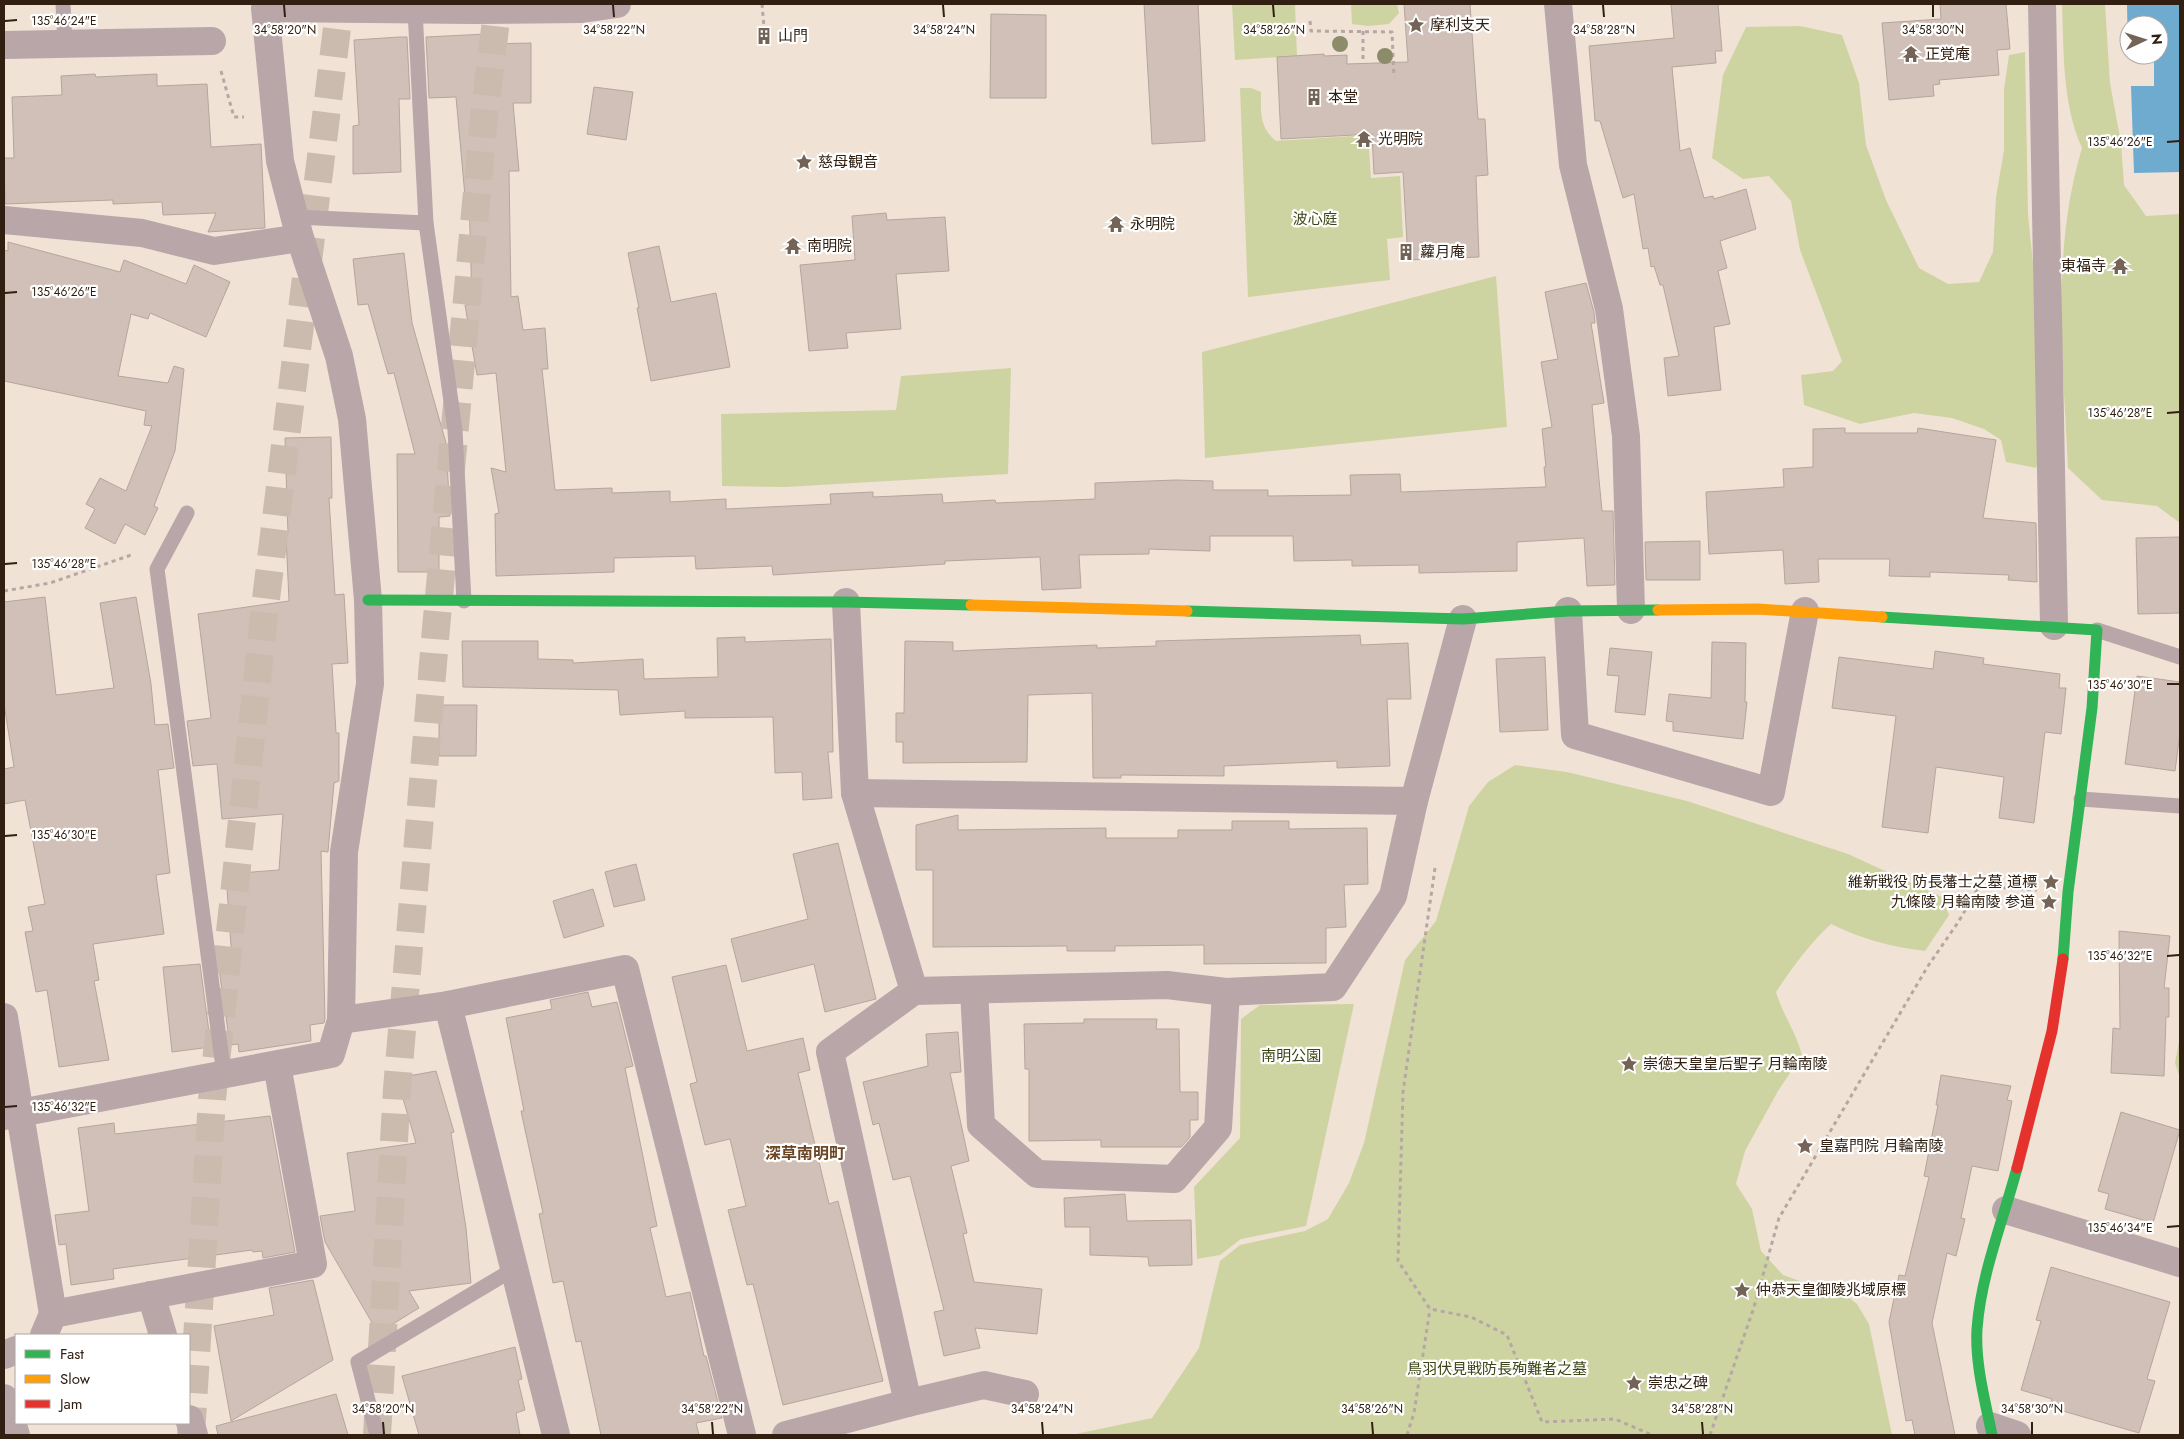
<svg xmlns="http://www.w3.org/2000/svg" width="2184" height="1439" viewBox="0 0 2184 1439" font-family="Jost,'Noto Sans JP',sans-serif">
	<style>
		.green { fill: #ced4a1 }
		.water { fill: #6faacf; fill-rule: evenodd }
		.building { fill: #d1c0b7; stroke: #b6a59c }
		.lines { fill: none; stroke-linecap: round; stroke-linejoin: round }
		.highway-tunnel { stroke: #cbbbaf; stroke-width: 28; stroke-dasharray: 28 14; stroke-linecap: butt }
		.path { stroke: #b6a6a4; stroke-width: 3; stroke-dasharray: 4 4; stroke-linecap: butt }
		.lane { stroke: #b8a6a9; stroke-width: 15 }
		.street { stroke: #b8a6a9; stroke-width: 28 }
		.fast { stroke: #30b455; stroke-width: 11 }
		.slow { stroke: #ff9f0a; stroke-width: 11 }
		.jam { stroke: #e5322d; stroke-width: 11 }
		.tree { fill: #8c8c6b }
		.ticks { fill: none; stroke: #312012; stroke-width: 2 }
		.labels { text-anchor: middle; stroke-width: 4.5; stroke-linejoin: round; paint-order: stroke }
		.poi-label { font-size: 15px; fill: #312012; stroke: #fff; text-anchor: start }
		.park-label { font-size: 15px; fill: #3a4513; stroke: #fff }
		.neighbourhood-label { font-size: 16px; font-weight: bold; fill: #6b4624; stroke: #fff }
		.ticks-label { font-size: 12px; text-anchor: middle; fill: #312012; stroke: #fff; stroke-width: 4.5; stroke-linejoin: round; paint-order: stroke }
	</style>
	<rect width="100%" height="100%" fill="#f1e2d6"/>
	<g class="green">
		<path d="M1232 4H1295L1297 56 1235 60Z"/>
		<path d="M1351 4H1397L1399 13 1389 24 1368 26 1352 24Z"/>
		<path d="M2062 4H2105L2110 83 2121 143 2124 185 2146 216 2180 214V523L2157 506 2102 500 2068 468C2063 362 2051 250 2082 148 2062 103 2064 53 2062 4Z"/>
		<path d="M1800 26 1842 35 1859 83 1866 145 1886 200 1919 268 1948 284 1979 282 1993 252 1996 197 2004 150V89L2009 55 2025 52 2028 215 2035 282 2042 444 2036 468 2006 462 2001 440 1984 429 1952 418 1914 413 1860 424 1804 405 1801 375 1833 371 1842 361 1800 250 1791 201 1769 176 1743 179 1712 158 1723 75 1746 27Z"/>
		<path d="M1240 88H1251L1261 92C1261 112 1259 127 1276 141L1368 135 1371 178 1400 176 1403 237 1387 239 1390 280 1248 297Z"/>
		<path d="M1496 276 1507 427 1205 458 1202 352Z"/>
		<path d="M1011 368 1008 474 786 487 722 486 721 414 896 410 901 376Z"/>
		<path d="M1515 765 1567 772 1687 801 1848 854 1942 897 1949 915 1925 951C1892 947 1861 939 1831 924 1809 944 1792 968 1776 992 1783 1015 1796 1032 1802 1055L1778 1091 1745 1151 1736 1184 1752 1209 1761 1251 1783 1275 1808 1284 1841 1291 1857 1304 1869 1324 1892 1435H1071L1152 1418 1199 1348 1220 1261 1240 1245 1305 1231 1328 1219 1349 1183 1364 1143 1405 960 1436 921 1469 806 1488 782Z"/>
		<path d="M1354 1004 1306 1226 1241 1239 1220 1255 1197 1259 1194 1187 1240 1138 1241 1019 1260 1005Z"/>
		<path d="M2180 1037V1078L2175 1063Z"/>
	</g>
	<path class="water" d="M2127 4H2180V172L2134 173 2131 86H2154V56H2128ZM2129 25H2159V55H2129Z"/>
	<g class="building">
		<path d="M1144 4H1198L1205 141 1152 144Z"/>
		<path d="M1404 4H1470L1478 119H1485L1488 175 1476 176 1479 257 1408 260 1403 172 1374 174 1372 134 1281 139 1277 57 1324 54V56L1347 55V64L1408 62Z"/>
		<path d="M1671 4H1718L1722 51H1715L1716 63 1672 67 1680 151 1690 148 1704 198 1713 196 1714 199 1746 189 1756 229 1720 241 1727 268 1718 271 1730 324 1714 327 1721 390 1668 396 1664 358 1679 356 1663 285H1660L1654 266 1651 267 1648 248 1643 249 1634 194 1623 198 1600 121H1595L1589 46 1674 38Z"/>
		<path d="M1940 4H2006L2010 49 1997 50 1999 75 1939 80 1940 84 1933 85 1934 96 1889 100 1882 23 1941 19Z"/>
		<path d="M991 14 1046 15V98H990Z"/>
		<path d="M486 34 487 44 531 43V103H513L519 171H509L511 297 518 296 523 330 545 328 548 369H542L555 490 612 488V493L670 491V502L726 499V509L831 504 830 494 873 492V497L942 494 943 503 995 500 996 503 1095 499V483L1176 480 1213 481V490H1268V496L1351 495 1350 475 1400 474 1401 492 1546 487 1544 467H1546L1542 429 1552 427 1541 362 1558 359 1545 292 1586 283 1594 312 1595 323H1591L1604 403 1592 405 1602 511H1613L1615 585 1587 586 1584 538 1517 542V571L1419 573V565L1352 566V560L1294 561 1293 536H1210V551L1149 549V554L1079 555 1081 588 1042 590 1040 557 945 561V564L773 575 772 566 696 569 695 556 614 558V572L496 576 495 514 499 513 491 468 506 472 496 373 477 375 465 305 472 304 469 196H465L456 97 429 98 426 37Z"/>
		<path d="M399 37H407L410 99H399L401 172 353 174V126L359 125 354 40Z"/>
		<path d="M95 74 96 77 157 74V86L207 84 211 147 261 144 265 228 208 232 216 213 163 215 162 202 113 204V200L5 204 4 158H14L12 97 62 95 61 76Z"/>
		<path d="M594 87 633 92 626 140 587 134Z"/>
		<path d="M886 213 887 220 945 217 949 271 896 274 901 329 846 333 848 348 809 351 800 265 855 260 852 216Z"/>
		<path d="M8 242 120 272 124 260 186 284 194 265 230 282 206 337 150 313 148 319 131 314 118 376 168 383 174 366 184 369 175 451 154 506 158 508 145 535 125 524 115 544 85 528 95 509 86 504 100 478 126 491 152 426 144 425 146 411 4 381V250L8 251Z"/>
		<path d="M659 246 671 302 716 293 730 367 651 381 637 308H639L628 253Z"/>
		<path d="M404 253 412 323 446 443 450 516 439 517V572H398L397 454H415L394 373 388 374 368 304 358 305 353 259Z"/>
		<path d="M1845 428V433H1917L1918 428 1996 440 1983 518 2036 523 2037 582 2008 580 2009 575 1930 572V577L1889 576 1890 559H1818L1819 582 1785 584 1783 550 1709 554 1706 492 1784 487 1783 469 1813 467V429Z"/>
		<path d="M331 437 332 498H329L335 595 344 594 348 663 332 664 336 733H339V781L334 783 328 852 321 851 325 1018 324 1023 310 1025 311 1041 239 1052 238 1044 230 1045 218 962 232 960 226 874 279 870 283 814 222 819 217 764 193 766 187 721 211 718 198 614 289 601 286 535 288 534 285 438Z"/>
		<path d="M2180 537V613L2138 614 2136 538Z"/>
		<path d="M1700 541V580H1646L1645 542Z"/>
		<path d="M45 597 56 695 114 688 100 603 136 597 151 684 155 725 168 724 174 768 158 770 170 873 156 875 164 934 93 944 99 980 94 981 109 1060 59 1067 47 990 36 992 25 932 33 931 28 907 45 904 25 800 4 804V769L14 767 4 704V602Z"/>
		<path d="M1360 635 1361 645 1408 643 1411 699H1387L1390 766 1337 768V761L1224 766V776L1121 775V778H1093L1092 693 1028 695 1027 762 903 763V742H896V713H904L905 641 953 642V651L1097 645V648L1156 646V641Z"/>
		<path d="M745 637V642L831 639 833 752H828L832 798 803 800 802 772 775 773 773 717 685 718V711L620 715 618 690 463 687 462 641H538V659L573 660V663L643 659 644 679 718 677 717 638Z"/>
		<path d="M1712 642 1746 643 1745 702H1747L1743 739 1673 731V722L1666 721 1669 694 1711 698Z"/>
		<path d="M1610 648 1652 652 1645 715 1615 712 1619 676 1607 675Z"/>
		<path d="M1935 651 1984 658 1983 664 2060 674 2059 688H2066L2061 734 2045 732 2034 823 1999 818 2004 777 1936 767 1928 833 1882 827 1896 716 1832 708 1839 657 1933 669Z"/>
		<path d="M1545 657 1548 730 1500 732 1496 659Z"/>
		<path d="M2137 676 2180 682V733L2175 771 2125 764Z"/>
		<path d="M439 705H477L476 756H439Z"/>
		<path d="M958 815V830L1106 828V838H1178V830H1232V821H1289V829L1367 828 1368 884 1344 885 1346 927 1326 928V963L1204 964V945L1115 946V951H1067V946L933 947V870H916V825Z"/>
		<path d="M838 843 876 999 825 1012 814 964 742 982 731 939 808 919 793 854Z"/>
		<path d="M636 864 645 900 614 907 605 872Z"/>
		<path d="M593 889 604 926 564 938 553 901Z"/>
		<path d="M2119 931 2170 936 2164 988H2169V1017H2166L2164 1076 2111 1073 2113 1028 2120 1029Z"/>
		<path d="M200 964 211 1047 172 1052 163 967Z"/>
		<path d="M726 965 747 1051 803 1038 810 1070 798 1073 829 1204 838 1201 883 1381 783 1405 753 1284 747 1285 728 1210 746 1206 730 1139 705 1145 690 1084 697 1082 672 977Z"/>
		<path d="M588 992 592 1007 617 1002 633 1066 625 1068 657 1226 650 1228 666 1297 690 1292 704 1356H706L722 1418 696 1423 699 1435H601L581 1341 576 1342 563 1281 553 1283 539 1214 543 1213 521 1111H524L506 1018 552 1009 550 1000Z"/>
		<path d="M1084 1019H1157L1156 1029H1179L1180 1092H1198V1120H1190V1137L1181 1147H1101V1140L1029 1141V1069H1025L1024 1024 1084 1023Z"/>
		<path d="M958 1032 961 1072 950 1073 969 1161 951 1166 967 1233 963 1234 974 1282 1042 1289 1037 1334 975 1328 980 1348 944 1356 934 1312 944 1310 910 1176 893 1180 879 1123 873 1125 863 1082 928 1066 926 1034Z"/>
		<path d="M436 1071 454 1132 451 1133 466 1228 471 1283 409 1291 419 1308 378 1333 325 1242 320 1216 355 1211 347 1153 416 1143 397 1078Z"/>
		<path d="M1941 1075 2011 1086 2007 1100 2012 1101 1998 1171 1972 1166 1961 1218 1965 1219 1956 1256 1947 1253 1932 1323 1955 1435H1915L1912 1420 1906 1421 1889 1322 1899 1275 1905 1276 1929 1177 1924 1176 1938 1105H1936Z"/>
		<path d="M2121 1112 2180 1130 2153 1223 2105 1209 2109 1194 2098 1191Z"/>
		<path d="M270 1116 295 1252 263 1258 262 1251 253 1252 252 1250 113 1269 114 1279 71 1285 66 1244 59 1245 55 1215 89 1211 78 1128 114 1123 115 1134Z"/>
		<path d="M1125 1194 1127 1221 1191 1220 1192 1265 1149 1266 1148 1257 1090 1255V1227H1065L1064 1198Z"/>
		<path d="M2051 1267 2170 1302 2147 1379 2155 1381 2139 1433 2049 1407 2052 1399 2021 1390 2041 1321 2036 1320Z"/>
		<path d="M313 1280 333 1360 231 1421 214 1326 274 1315 269 1288Z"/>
		<path d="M515 1347 522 1379 518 1380 525 1410 516 1413 520 1435H419L402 1376Z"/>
		<path d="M336 1394 348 1435H218L216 1426Z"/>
	</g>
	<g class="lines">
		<g class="highway-tunnel">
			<path d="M191 1435 212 1099 265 607 340 4"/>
			<path d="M377 1435 397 1089 436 628 484 118 498 4"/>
		</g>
		<g class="path">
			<path d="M762 4 764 27"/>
			<path d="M1310 21 1311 31 1392 32 1394 77"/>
			<path d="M1363 31V64"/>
			<path d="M221 71 234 117H244"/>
			<path d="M4 591 50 583 134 554"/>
			<path d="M1435 868 1403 1092 1398 1261 1430 1309 1471 1317 1507 1335 1542 1422 1615 1419 1652 1435"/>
			<path d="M1407 1435 1414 1413 1430 1309"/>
			<path d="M1710 1435 1754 1307 1779 1218 1928 966 1959 921 1979 886 2037 890"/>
		</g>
		<g class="lane">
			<path d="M63 4 65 45"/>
			<path d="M415 10 426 223 455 430 464 601"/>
			<path d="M295 217 426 223"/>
			<path d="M187 513 157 569 224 1075"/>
			<path d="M2097 630 2180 657"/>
			<path d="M2081 799 2180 806"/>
			<path d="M377 1435 358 1362 514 1269"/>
		</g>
		<g class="street">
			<path d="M1558 4 1573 165 1609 309 1626 436 1631 610"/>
			<path d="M2042 4 2054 626"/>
			<path d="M4 45 212 41"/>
			<path d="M4 220 142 233 214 251 300 238"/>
			<path d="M846 602 855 793 914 991"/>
			<path d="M1568 611 1575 735 1771 792 1805 611"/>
			<path d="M855 793 1414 801"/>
			<path d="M974 990 981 1125 1037 1174 1174 1179 1218 1128 1226 992"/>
			<path d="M448 1005 625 969 742 1435"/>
			<path d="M4 1017 53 1314 44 1335"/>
			<path d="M341 1020 448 1005 556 1435"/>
			<path d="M4 1116 331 1054 341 1020 344 852 370 684 368 600 352 419 339 356 300 238 280 161 265 8 474 10 582 9 617 4"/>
			<path d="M2006 1210 2180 1263"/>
			<path d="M151 1295 163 1335"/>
			<path d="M53 1314 313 1264 277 1065"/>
			<path d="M4 1355 16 1350"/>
			<path d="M4 1398 16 1435"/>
			<path d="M908 1403 984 1385 1025 1394"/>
			<path d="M189 1419 194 1435"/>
			<path d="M1990 1426 2017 1435"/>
			<path d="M786 1435 908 1403 830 1052 914 991 1167 985 1226 992 1333 987 1393 896 1414 801 1463 619"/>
		</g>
		<g class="fast">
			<path d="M368 600 846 602 971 605"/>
			<path d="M1187 611 1463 619 1568 611 1658 610"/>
			<path d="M1882 617 2097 630 2092 708 2068 892 2063 959"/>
			<path d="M1992 1435C1985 1400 1975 1364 1977 1329 1981 1274 2003 1221 2017 1168"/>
		</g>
		<g class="slow">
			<path d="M971 605 1187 611"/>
			<path d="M1658 610 1758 609 1882 617"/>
		</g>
		<path class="jam" d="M2017 1168 2052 1031 2063 959"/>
	</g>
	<g class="tree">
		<circle cx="1340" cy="44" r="8"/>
		<circle cx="1385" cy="56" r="8"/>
	</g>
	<path class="ticks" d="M284 5 285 17M613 5 614 17M943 5 944 17M1273 5 1274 17M1603 5 1604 17M1933 5V17M5 21 17 20M2167 142 2179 141M5 293 17 292M2167 413 2179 412M5 564 17 563M2167 684H2179M5 836 17 835M2167 956 2179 955M5 1107 17 1106M2167 1227 2179 1226M383 1422 384 1434M712 1422 713 1434M1042 1422 1043 1434M1372 1422 1373 1434M1702 1422 1703 1434M2032 1422V1434"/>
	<defs>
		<g id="sight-bare" transform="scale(1.35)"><path d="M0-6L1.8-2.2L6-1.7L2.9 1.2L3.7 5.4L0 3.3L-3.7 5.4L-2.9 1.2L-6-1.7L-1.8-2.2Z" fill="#746457" stroke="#fff" stroke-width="2.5" paint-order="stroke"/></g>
		<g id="building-bare" transform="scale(1.35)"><path d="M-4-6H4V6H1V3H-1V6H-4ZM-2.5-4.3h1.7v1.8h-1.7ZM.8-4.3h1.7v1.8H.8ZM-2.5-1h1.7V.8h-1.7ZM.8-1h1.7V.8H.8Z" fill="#746457" stroke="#fff" stroke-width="2.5" paint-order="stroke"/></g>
		<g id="temple-bare" transform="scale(1.35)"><path d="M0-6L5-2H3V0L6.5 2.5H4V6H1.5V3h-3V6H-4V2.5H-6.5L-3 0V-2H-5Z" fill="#746457" stroke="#fff" stroke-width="2.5" paint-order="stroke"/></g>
	</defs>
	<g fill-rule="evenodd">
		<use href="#sight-bare" x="1416" y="25"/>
		<use href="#building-bare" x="764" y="36"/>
		<use href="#temple-bare" x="1911" y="54"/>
		<use href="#building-bare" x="1314" y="97"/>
		<use href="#temple-bare" x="1364" y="139"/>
		<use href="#sight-bare" x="804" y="162"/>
		<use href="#temple-bare" x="1116" y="224"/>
		<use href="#temple-bare" x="793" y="246"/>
		<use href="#building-bare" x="1406" y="252"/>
		<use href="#temple-bare" x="2120" y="266"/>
		<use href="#sight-bare" x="2051" y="882"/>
		<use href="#sight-bare" x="2049" y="902"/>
		<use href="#sight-bare" x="1629" y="1064"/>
		<use href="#sight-bare" x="1805" y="1146"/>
		<use href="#sight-bare" x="1742" y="1290"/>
		<use href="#sight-bare" x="1634" y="1383"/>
	</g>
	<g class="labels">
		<g class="poi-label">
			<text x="1430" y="30">摩利支天</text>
			<text x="778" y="41">山門</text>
			<text x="1925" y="59">正覚庵</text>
			<text x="1328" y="102">本堂</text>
			<text x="1378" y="144">光明院</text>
			<text x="818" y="167">慈母観音</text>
			<text x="1130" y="229">永明院</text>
			<text x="807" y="251">南明院</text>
			<text x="1420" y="257">蘿月庵</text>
			<text x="2106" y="271" text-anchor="end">東福寺</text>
			<text x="2037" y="887" text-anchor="end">維新戦役 防長藩士之墓 道標</text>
			<text x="2035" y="907" text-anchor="end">九條陵 月輪南陵 参道</text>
			<text x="1643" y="1069">崇徳天皇皇后聖子 月輪南陵</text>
			<text x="1819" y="1151">皇嘉門院 月輪南陵</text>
			<text x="1756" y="1295">仲恭天皇御陵兆域原標</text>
			<text x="1648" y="1388">崇忠之碑</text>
		</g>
		<g class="park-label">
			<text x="1315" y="224">波心庭</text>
			<text x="1291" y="1061">南明公園</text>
			<text x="1497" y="1374">鳥羽伏見戦防長殉難者之墓</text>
		</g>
		<g class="neighbourhood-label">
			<text x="805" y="1159">深草南明町</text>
		</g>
	</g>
	<g class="ticks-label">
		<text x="64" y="25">135°46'24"E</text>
		<text x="285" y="34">34°58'20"N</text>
		<text x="614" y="34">34°58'22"N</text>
		<text x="944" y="34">34°58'24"N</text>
		<text x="1274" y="34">34°58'26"N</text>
		<text x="1604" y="34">34°58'28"N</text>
		<text x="1933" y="34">34°58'30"N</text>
		<text x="2120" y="146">135°46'26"E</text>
		<text x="64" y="296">135°46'26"E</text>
		<text x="2120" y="417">135°46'28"E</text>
		<text x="64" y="568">135°46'28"E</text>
		<text x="2120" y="689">135°46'30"E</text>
		<text x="64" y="839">135°46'30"E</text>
		<text x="2120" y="960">135°46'32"E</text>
		<text x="64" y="1111">135°46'32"E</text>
		<text x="2120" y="1232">135°46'34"E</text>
		<text x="383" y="1413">34°58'20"N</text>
		<text x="712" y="1413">34°58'22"N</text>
		<text x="1042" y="1413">34°58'24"N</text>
		<text x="1372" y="1413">34°58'26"N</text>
		<text x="1702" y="1413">34°58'28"N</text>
		<text x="2032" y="1413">34°58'30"N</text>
	</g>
	<rect width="2184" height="1439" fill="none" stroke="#312012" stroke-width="10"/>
	<rect x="15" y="1334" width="175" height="90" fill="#ffffff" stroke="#ada6a0"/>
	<rect x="25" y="1350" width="25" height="8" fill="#30b455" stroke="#ada6a0"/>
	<text x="60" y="1359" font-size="15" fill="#312012">Fast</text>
	<rect x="25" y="1375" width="25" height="8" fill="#ff9f0a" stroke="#ada6a0"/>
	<text x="60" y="1384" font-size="15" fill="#312012">Slow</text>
	<rect x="25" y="1400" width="25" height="8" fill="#e5322d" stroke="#ada6a0"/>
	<text x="60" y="1409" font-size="15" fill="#312012">Jam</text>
	<g transform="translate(2144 40) rotate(86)"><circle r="24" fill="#ffffff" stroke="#ada6a0"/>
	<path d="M0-4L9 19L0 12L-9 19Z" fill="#746457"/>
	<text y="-8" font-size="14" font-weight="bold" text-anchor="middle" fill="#312012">N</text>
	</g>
</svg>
